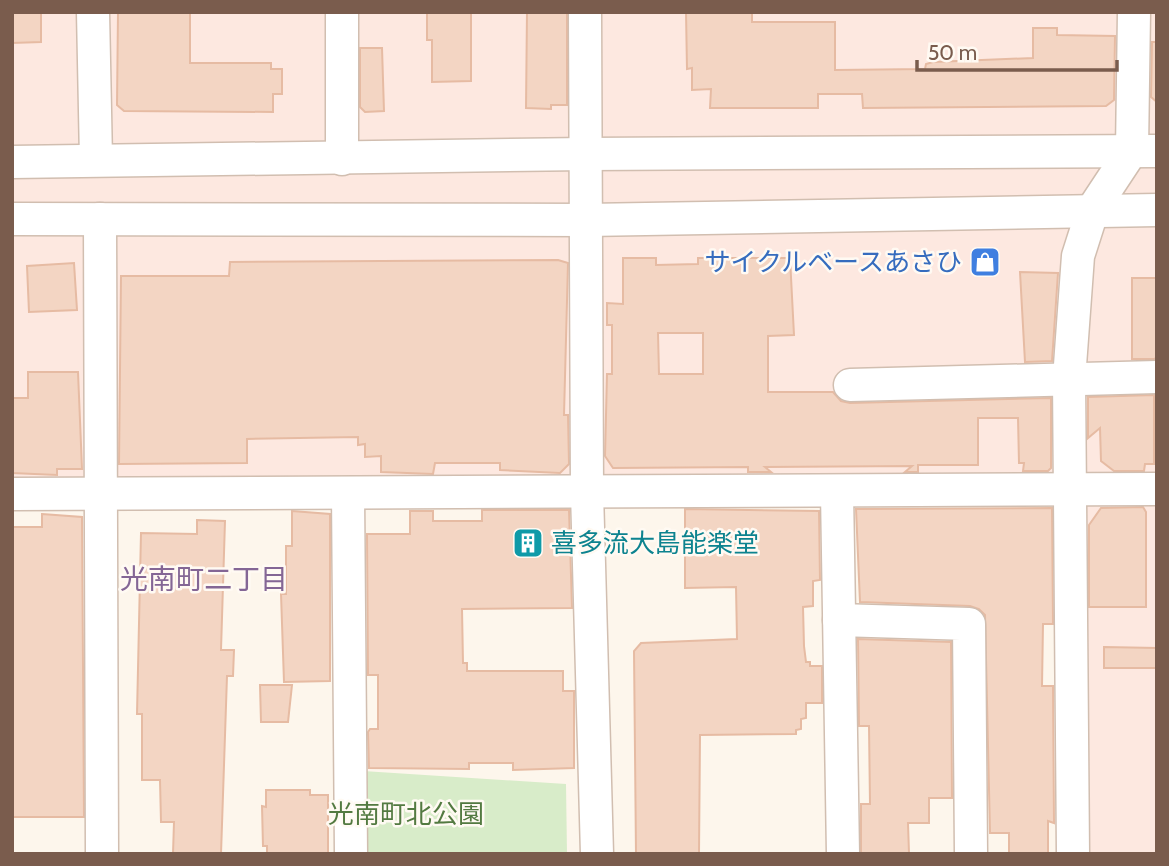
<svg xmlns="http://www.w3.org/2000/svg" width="1169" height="866" viewBox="0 0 1169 866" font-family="Cabin,'Noto Sans JP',sans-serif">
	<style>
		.commercial { fill: #fde8e0 }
		.green { fill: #d8ecc9 }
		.building { fill: #f3d5c3; stroke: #e6bba3; stroke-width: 2; fill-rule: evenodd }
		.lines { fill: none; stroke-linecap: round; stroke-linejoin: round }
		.minor-casing { stroke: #d1beb0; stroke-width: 35 }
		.minor { stroke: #fff; stroke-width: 32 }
		.labels { text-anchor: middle; stroke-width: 5; stroke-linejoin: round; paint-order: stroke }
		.shop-label { font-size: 26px; fill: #366cbe; stroke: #fffaf3; text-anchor: end }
		.culture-label { font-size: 26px; fill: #0d838f; stroke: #fffaf3; text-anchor: start }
		.park-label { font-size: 26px; fill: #537a41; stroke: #fffaf3 }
		.neighbourhood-label { font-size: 28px; fill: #846695; stroke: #fffaf3 }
	</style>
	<rect width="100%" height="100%" fill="#fdf6ec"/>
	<path class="commercial" d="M12 12H1157V854H1086L1083 483 12 492Z"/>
	<path class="green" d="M363 771 566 784 567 854H363Z"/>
	<g class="building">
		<path d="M12 12H41V42L12 43Z"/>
		<path d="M118 12H190V63H271V69H282V94H273V112L124 111 117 105Z"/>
		<path d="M427 12H471V81L432 82V40H427Z"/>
		<path d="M527 12H567V105H551V109L526 108Z"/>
		<path d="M686 12H752V22H835V70L925 69 926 64 933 62 1033 58V28H1057V35L1115 36 1114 100 1106 106 863 108 862 94H818V108H710L711 89 692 90V68L687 69Z"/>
		<path d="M1152 42H1157V102L1151 97Z"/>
		<path d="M360 48H382L384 111 365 112 360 107Z"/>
		<path d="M623 258H656V265L698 264V258H790L794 335 768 336V392H833L841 401 850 403 1051 398V468L1048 471H1023L1024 463H1019L1018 418H978V465H918V472H905L912 466 765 467 771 472H748V467L613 468 605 456 607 374H612V325H607V303L623 304ZM658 333H703V374H659Z"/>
		<path d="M558 260 568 263 564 415H568L569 464 560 473 500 470V463H435L433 474 381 472V456L365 457V444L358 445V437L247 439V463L119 464 121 276H229L230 262Z"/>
		<path d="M74 263 77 310 29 312 27 266Z"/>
		<path d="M1020 272 1058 273 1052 361 1025 362Z"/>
		<path d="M1132 278H1157V358L1154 359H1132Z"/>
		<path d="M28 372H78L82 469H57V475L12 473V398H28Z"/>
		<path d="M1154 395V464H1145L1144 471H1114L1101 461 1100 428 1088 438V397Z"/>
		<path d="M1143 507 1146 512V607H1089V525L1101 508Z"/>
		<path d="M1052 508 1053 624H1043L1042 686H1053L1054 823 1048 821V854H1009V833H990L985 615 979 609 970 606 860 602 856 509Z"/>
		<path d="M685 509 819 511 820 580 813 581V606L803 607 804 646 806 662H810V666H822V703H806V718L801 719V729L796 730V734L700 735 699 854H636L634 651 641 643 737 639 736 587 685 588Z"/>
		<path d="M482 510H569L572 608 462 609 463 663H467V671H563V691H574V768L513 770V763H469V769L369 768 368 732 370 729H378V675H368L367 534H410V511H433V521H482Z"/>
		<path d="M292 511 330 514V681L284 682 281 594H286V546H292Z"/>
		<path d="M42 514 82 517 84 817H12V527H42Z"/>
		<path d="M197 520 225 521 221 650H234L233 676H227L221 854H173L174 822H161L160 780H142V714H137L141 533 197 534Z"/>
		<path d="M858 639 951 642 952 798H929V823H908L909 853 861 854V804H870L869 726H859Z"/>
		<path d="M1104 647 1157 648V668H1104Z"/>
		<path d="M260 685H292L288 722H261Z"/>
		<path d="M266 790H310V795H328V854H267V846H263L262 806 266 807Z"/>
	</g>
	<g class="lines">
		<g class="minor-casing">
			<g id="minor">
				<path d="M93 12 96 160"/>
				<path d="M342 12V159"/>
				<path d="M585 12 587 492 597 854"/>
				<path d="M12 162 586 154 1157 151"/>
				<path d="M12 219 587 220 1157 210"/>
				<path d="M100 219 102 854"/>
				<path d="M850 385 1157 377"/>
				<path d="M837 492 843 854"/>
				<path d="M348 493 351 854"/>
				<path d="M12 494 1157 489"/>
				<path d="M839 620 969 624 971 854"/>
				<path d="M1073 854 1069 379 1078 256 1093 209 1132 150 1134 12"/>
			</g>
		</g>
		<use href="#minor" class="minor"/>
	</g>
	<defs>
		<g id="shop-square" transform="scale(1.575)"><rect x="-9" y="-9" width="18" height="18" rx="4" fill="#3f7fe0" stroke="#fffaf3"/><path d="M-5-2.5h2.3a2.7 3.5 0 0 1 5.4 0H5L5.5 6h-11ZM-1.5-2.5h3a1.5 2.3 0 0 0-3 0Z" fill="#fff"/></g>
		<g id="building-square" transform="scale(1.575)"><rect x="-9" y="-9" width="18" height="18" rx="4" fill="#0f9aa8" stroke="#fffaf3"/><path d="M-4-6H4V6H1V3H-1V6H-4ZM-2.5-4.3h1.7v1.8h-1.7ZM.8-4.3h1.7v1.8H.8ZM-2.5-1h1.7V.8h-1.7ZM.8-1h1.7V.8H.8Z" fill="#fff"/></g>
	</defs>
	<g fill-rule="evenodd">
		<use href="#shop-square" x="985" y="262"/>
		<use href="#building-square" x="528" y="543"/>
	</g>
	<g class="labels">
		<g class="shop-label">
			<text x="962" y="271">サイクルベースあさひ</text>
		</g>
		<g class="culture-label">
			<text x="551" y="552">喜多流大島能楽堂</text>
		</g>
		<g class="park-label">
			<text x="406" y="823">光南町北公園</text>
		</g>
		<g class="neighbourhood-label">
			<text x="204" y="589">光南町二丁目</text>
		</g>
	</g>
	<rect width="1169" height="866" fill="none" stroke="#7a5c4d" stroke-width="28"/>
	<path d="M917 60v10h200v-10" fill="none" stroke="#7a5c4d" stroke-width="3.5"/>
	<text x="928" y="60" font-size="21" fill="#7a5c4d" stroke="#fffaf3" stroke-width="5" paint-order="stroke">50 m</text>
</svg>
